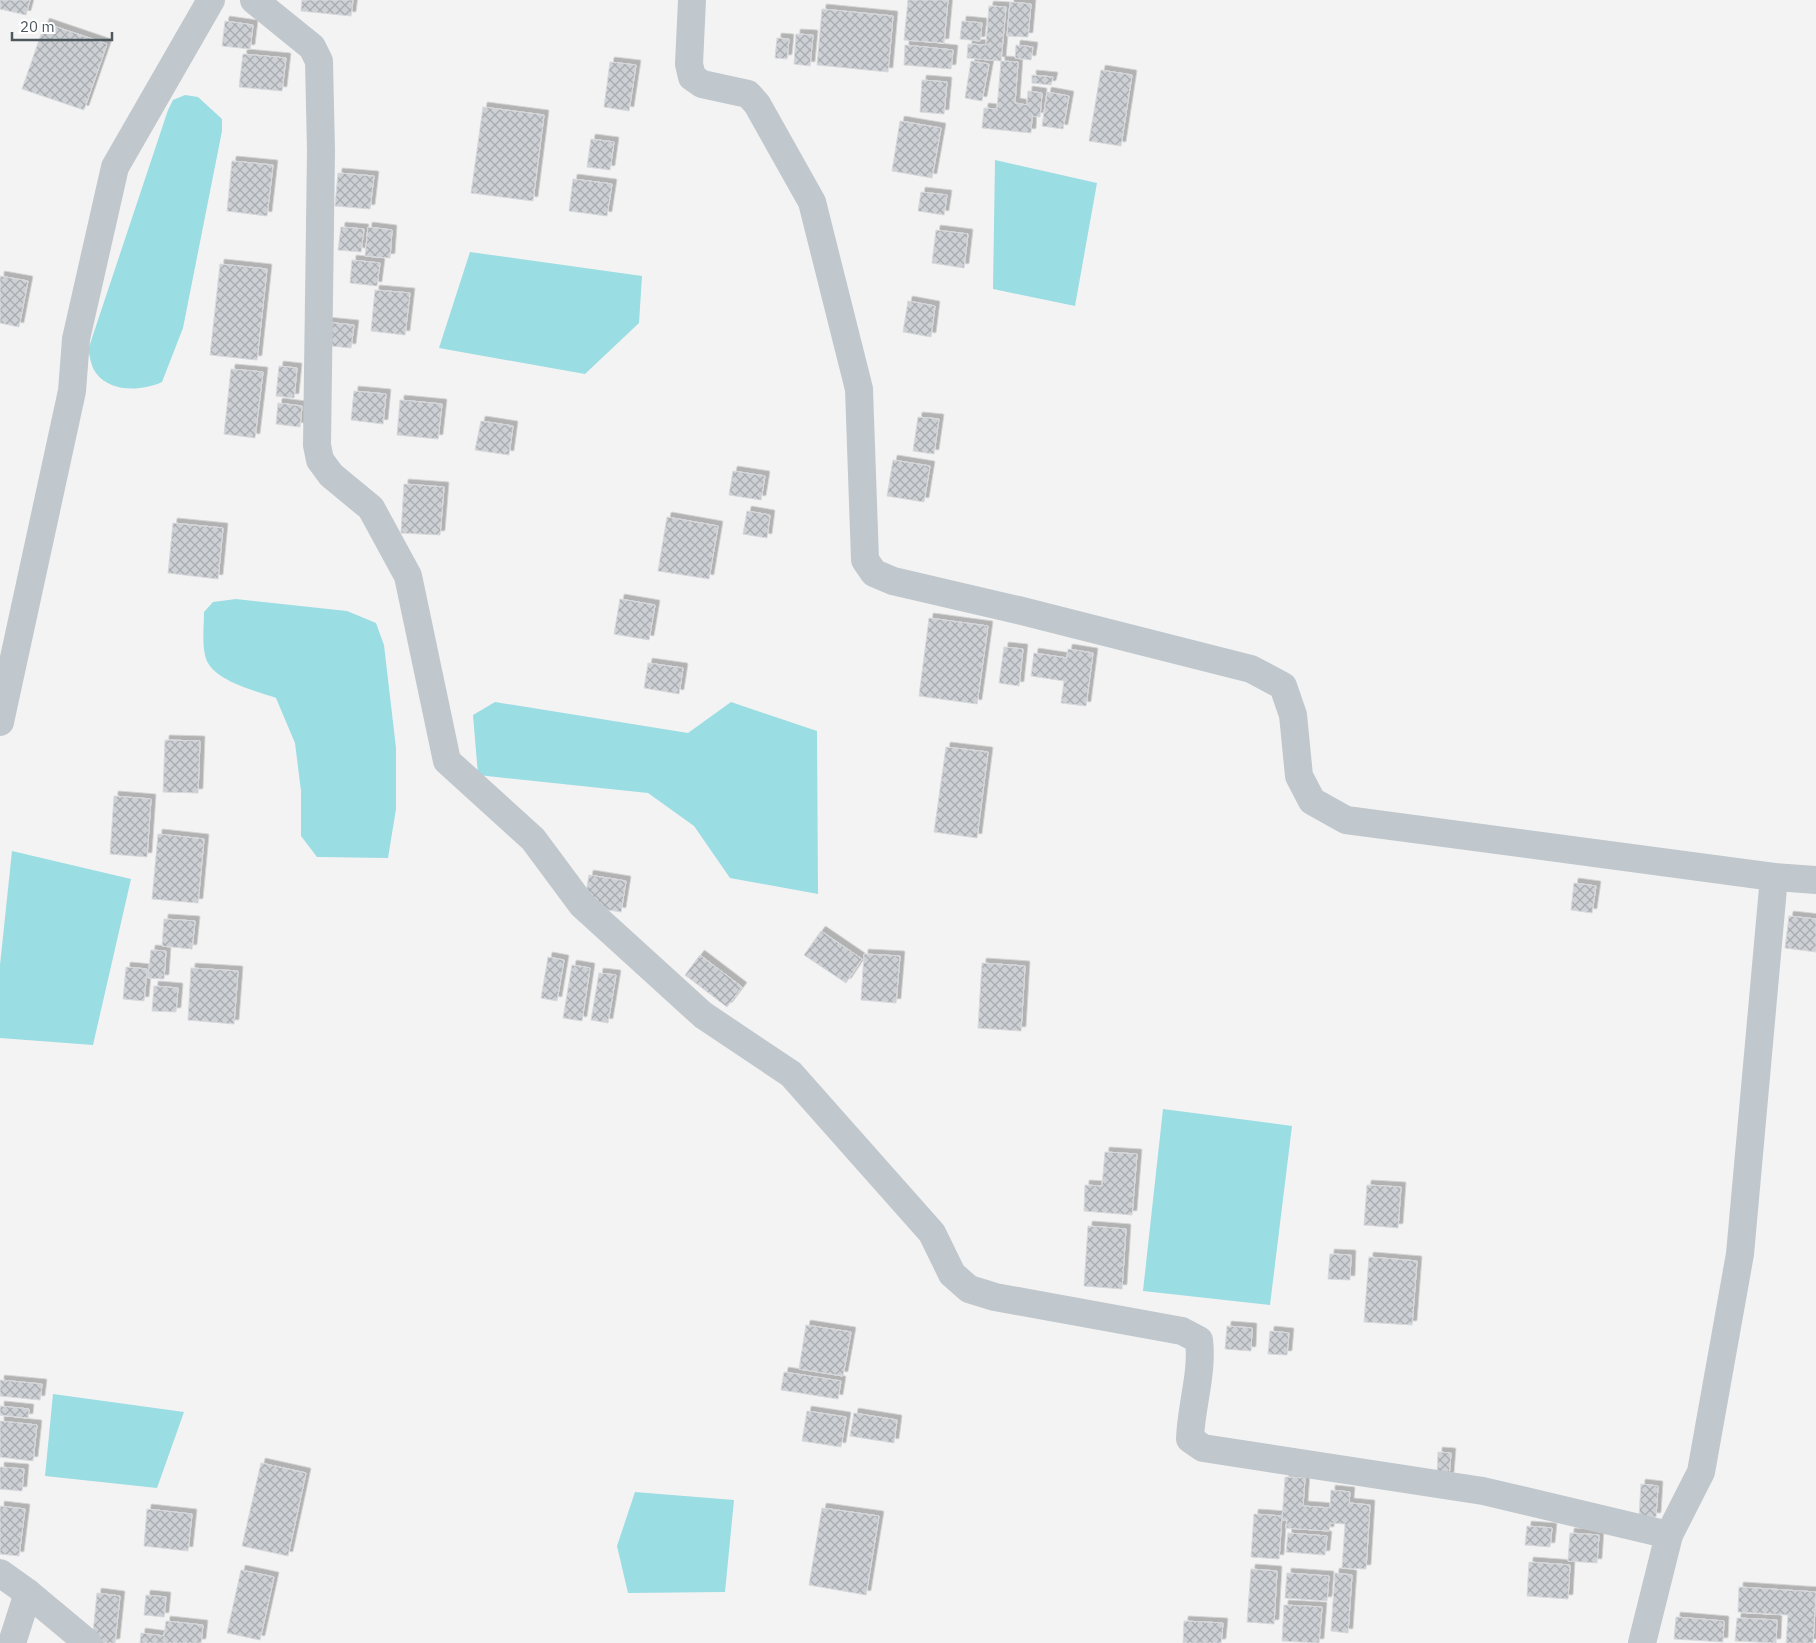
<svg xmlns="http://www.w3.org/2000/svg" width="1816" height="1643" viewBox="0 0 1816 1643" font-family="'IBM Plex Sans',sans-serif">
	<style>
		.water { fill: #9adde3 }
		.building { fill: url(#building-cross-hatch); stroke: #d7d9dd; filter: url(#shadow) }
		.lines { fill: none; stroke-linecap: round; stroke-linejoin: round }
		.minor { stroke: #c0c8cd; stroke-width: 28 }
	</style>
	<defs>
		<pattern id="building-cross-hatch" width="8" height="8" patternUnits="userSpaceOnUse" patternTransform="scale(1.25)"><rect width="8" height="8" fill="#cdd0d4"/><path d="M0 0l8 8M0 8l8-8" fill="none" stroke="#a9acaf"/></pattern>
		<filter id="shadow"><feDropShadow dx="4.5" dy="-4.5" stdDeviation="0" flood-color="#0004"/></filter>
	</defs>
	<rect width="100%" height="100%" fill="#f4f3f3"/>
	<g class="water">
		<path d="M185 95 198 97 222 119V131L183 328 162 382C142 391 111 393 96 373 91 367 90 356 88 350L168 110 173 100Z"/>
		<path d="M995 160 1097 183 1075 306 993 289Z"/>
		<path d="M470 252 642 276 639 323 585 374 439 348Z"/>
		<path d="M236 599 347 611 376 623 384 645 396 748V809L388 858 317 857 301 836V791L295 743 276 698C256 691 209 680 205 655 202 642 204 626 204 612L213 602Z"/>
		<path d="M495 702 688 733 731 702 817 731 818 894 730 878 694 826 648 793 478 775 473 715Z"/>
		<path d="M12 851 131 879 93 1045 0 1038V965Z"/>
		<path d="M1163 1109 1292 1126 1270 1305 1143 1291Z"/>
		<path d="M53 1394 184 1412 157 1488 45 1476Z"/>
		<path d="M635 1492 734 1500 725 1592 628 1593 617 1546Z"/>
	</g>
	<g class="building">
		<path d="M0 0H30L26 15 0 9Z"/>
		<path d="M302 0H353L351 16 301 11Z"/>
		<path d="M908 0H948L944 43 904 40Z"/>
		<path d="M1010 2 1031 4 1028 37 1007 36Z"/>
		<path d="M989 6 1006 7 1001 61 967 58 968 44 986 45Z"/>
		<path d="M822 9 893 16 888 72 817 65Z"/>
		<path d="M225 21 253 25 250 49 222 46Z"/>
		<path d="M962 21 982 23 980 41 960 39Z"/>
		<path d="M45 23 107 44 84 110 22 89Z"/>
		<path d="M796 34 813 35 810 66 794 64Z"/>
		<path d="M777 38 789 39 787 59 775 58Z"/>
		<path d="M905 45 953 50 951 69 904 65Z"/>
		<path d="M1016 45 1033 47 1031 60 1015 58Z"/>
		<path d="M243 54 286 58 282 91 239 87Z"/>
		<path d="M971 61 989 64 982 101 965 98Z"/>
		<path d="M1001 61 1018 62 1015 103 1027 105 1028 91 1042 93 1040 117 1032 116 1031 133 982 128 984 108 997 109Z"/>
		<path d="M610 62 636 65 629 111 604 107Z"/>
		<path d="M1101 70 1132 75 1121 146 1089 141Z"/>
		<path d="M1032 75 1053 77 1051 85 1032 83Z"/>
		<path d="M922 80 947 82 944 114 920 112Z"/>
		<path d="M1047 92 1069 96 1063 129 1042 126Z"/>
		<path d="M483 107 544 115 533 201 471 193Z"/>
		<path d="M900 121 941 128 932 178 892 171Z"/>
		<path d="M591 139 614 142 610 170 587 167Z"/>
		<path d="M232 161 273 165 267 216 227 211Z"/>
		<path d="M338 173 374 176 370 209 335 206Z"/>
		<path d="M573 179 612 184 607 216 569 211Z"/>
		<path d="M921 192 947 195 944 215 918 211Z"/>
		<path d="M341 227 364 229 361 252 338 250Z"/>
		<path d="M368 227 392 230 390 258 365 256Z"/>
		<path d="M936 230 968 234 964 268 932 263Z"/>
		<path d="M352 260 380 263 377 286 350 283Z"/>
		<path d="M220 264 267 269 257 360 210 355Z"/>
		<path d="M0 276 28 281 19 327 0 323Z"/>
		<path d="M375 290 410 293 405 335 371 331Z"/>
		<path d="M908 301 935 306 931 337 903 332Z"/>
		<path d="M324 322 354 325 351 348 321 345Z"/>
		<path d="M279 366 297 368 294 398 276 396Z"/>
		<path d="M231 369 263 372 255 438 224 434Z"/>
		<path d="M354 391 386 394 383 424 351 420Z"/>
		<path d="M400 400 442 404 438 439 397 435Z"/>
		<path d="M278 403 302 406 300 427 276 424Z"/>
		<path d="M918 417 939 419 934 454 913 451Z"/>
		<path d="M481 421 513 426 509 455 475 450Z"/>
		<path d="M893 460 930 466 924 502 887 496Z"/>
		<path d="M733 471 765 476 761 500 729 495Z"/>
		<path d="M404 484 444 487 440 535 401 533Z"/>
		<path d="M747 511 770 515 767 538 743 534Z"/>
		<path d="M667 517 718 526 709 579 658 571Z"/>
		<path d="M173 523 223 528 218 579 168 573Z"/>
		<path d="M620 599 655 605 649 640 614 634Z"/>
		<path d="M929 618 988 626 977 704 919 696Z"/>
		<path d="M1004 647 1023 649 1019 686 999 683Z"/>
		<path d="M1068 649 1093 653 1086 706 1061 703 1064 681 1031 676 1034 653 1067 658Z"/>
		<path d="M648 663 683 668 679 694 644 688Z"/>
		<path d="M165 740 200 741 198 793 163 792Z"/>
		<path d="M946 747 988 752 977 838 934 832Z"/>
		<path d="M114 796 151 799 147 857 110 854Z"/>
		<path d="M158 834 204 839 198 903 152 899Z"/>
		<path d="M589 875 626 881 621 912 584 906Z"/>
		<path d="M1574 883 1596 886 1592 913 1571 910Z"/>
		<path d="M1789 916 1816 919V952L1785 948Z"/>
		<path d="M164 919 195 921 192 949 162 946Z"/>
		<path d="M821 931 862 959 846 983 804 955Z"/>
		<path d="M151 950 166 951 164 979 148 978Z"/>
		<path d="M864 954 900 956 896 1003 861 1000Z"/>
		<path d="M700 955 742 987 727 1007 685 975Z"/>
		<path d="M548 957 564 960 557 1001 541 998Z"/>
		<path d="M982 963 1025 966 1021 1031 978 1028Z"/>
		<path d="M572 965 590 968 582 1021 563 1018Z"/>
		<path d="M126 967 147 969 144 1001 123 999Z"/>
		<path d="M191 968 238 971 234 1024 188 1020Z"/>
		<path d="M599 973 616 975 608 1023 591 1020Z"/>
		<path d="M154 986 178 988 176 1012 152 1011Z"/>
		<path d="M1105 1152 1137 1154 1132 1215 1084 1211 1085 1185 1102 1186Z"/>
		<path d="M1367 1185 1401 1187 1398 1228 1364 1225Z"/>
		<path d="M1088 1226 1126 1229 1122 1289 1084 1286Z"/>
		<path d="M1330 1254 1351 1255 1350 1280 1328 1279Z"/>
		<path d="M1369 1257 1417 1261 1412 1325 1364 1322Z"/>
		<path d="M806 1325 851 1332 843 1376 799 1369Z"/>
		<path d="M1227 1326 1252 1328 1251 1351 1225 1349Z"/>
		<path d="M1270 1331 1289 1333 1287 1355 1268 1354Z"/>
		<path d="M784 1372 841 1381 838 1399 781 1390Z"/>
		<path d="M0 1380 42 1384 40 1400 0 1396Z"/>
		<path d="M0 1406 29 1409 28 1418 0 1415Z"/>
		<path d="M807 1411 846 1417 841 1447 802 1441Z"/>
		<path d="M854 1413 897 1420 894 1443 850 1436Z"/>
		<path d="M0 1421 37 1425 33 1461 0 1457Z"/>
		<path d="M1438 1452 1451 1453 1449 1477 1437 1476Z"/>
		<path d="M261 1463 306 1473 288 1556 242 1546Z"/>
		<path d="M0 1467 24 1469 22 1491 0 1489Z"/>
		<path d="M1285 1477 1305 1478 1303 1506 1330 1508 1331 1490 1350 1492 1349 1503 1370 1505 1366 1569 1342 1568 1345 1524 1330 1523 1329 1531 1286 1528 1287 1520H1282Z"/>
		<path d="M1641 1484 1658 1486 1656 1517 1639 1516Z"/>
		<path d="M0 1506 25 1509 19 1556 0 1554Z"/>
		<path d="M822 1508 879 1516 866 1595 809 1585Z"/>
		<path d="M147 1509 192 1514 188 1551 144 1546Z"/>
		<path d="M1254 1514 1282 1516 1279 1559 1251 1557Z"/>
		<path d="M1527 1526 1552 1528 1550 1547 1525 1545Z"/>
		<path d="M1288 1533 1327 1536 1325 1555 1286 1552Z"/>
		<path d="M1570 1533 1599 1535 1597 1563 1568 1561Z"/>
		<path d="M1529 1562 1570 1565 1568 1599 1527 1596Z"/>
		<path d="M1251 1569 1277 1571 1274 1624 1247 1622Z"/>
		<path d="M241 1570 274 1577 260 1640 227 1633Z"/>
		<path d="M1287 1573 1329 1576 1327 1601 1285 1598Z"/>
		<path d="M1335 1573 1352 1575 1348 1633 1331 1631Z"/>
		<path d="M1739 1587 1816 1592 1813 1643H1786L1788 1615 1738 1612Z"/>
		<path d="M97 1593 120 1596 115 1643H92Z"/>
		<path d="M146 1595 166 1597 164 1617 144 1615Z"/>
		<path d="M1284 1605 1322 1607 1319 1643 1282 1641Z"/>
		<path d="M1676 1617 1724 1621 1723 1642 1674 1639Z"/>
		<path d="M1737 1618 1777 1620 1776 1643 1735 1641Z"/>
		<path d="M166 1621 203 1625 201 1643H140L141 1633 164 1636Z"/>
		<path d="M1184 1621 1223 1623 1221 1643H1183Z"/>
	</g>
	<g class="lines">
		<g class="minor">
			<path d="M254 0 312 47 319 61 321 151 317 445 320 460 331 475 371 508 408 576 447 761 533 839 582 905 703 1015 791 1074 932 1233 952 1274 969 1289 995 1297 1182 1331 1199 1340C1203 1373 1191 1406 1190 1439L1203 1448 1483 1491 1669 1535 1642 1643"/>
			<path d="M692 0 689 64 692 77 702 84 748 94 757 104 812 202 859 389 865 560 874 573 893 581 1018 610 1251 669 1283 686 1293 715 1299 776 1312 801 1346 820 1774 877 1816 880"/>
			<path d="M0 722 72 391 76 339 115 167 211 0"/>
			<path d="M1669 1535 1701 1472 1740 1254 1774 877"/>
			<path d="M0 1573 28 1593 88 1643"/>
			<path d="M12 1643 28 1593"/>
		</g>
	</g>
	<path d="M12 32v8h100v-8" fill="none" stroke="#4c585e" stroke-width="2.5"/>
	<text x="20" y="32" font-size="15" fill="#4c585e" stroke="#ffffff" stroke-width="4" paint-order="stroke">20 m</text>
</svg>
